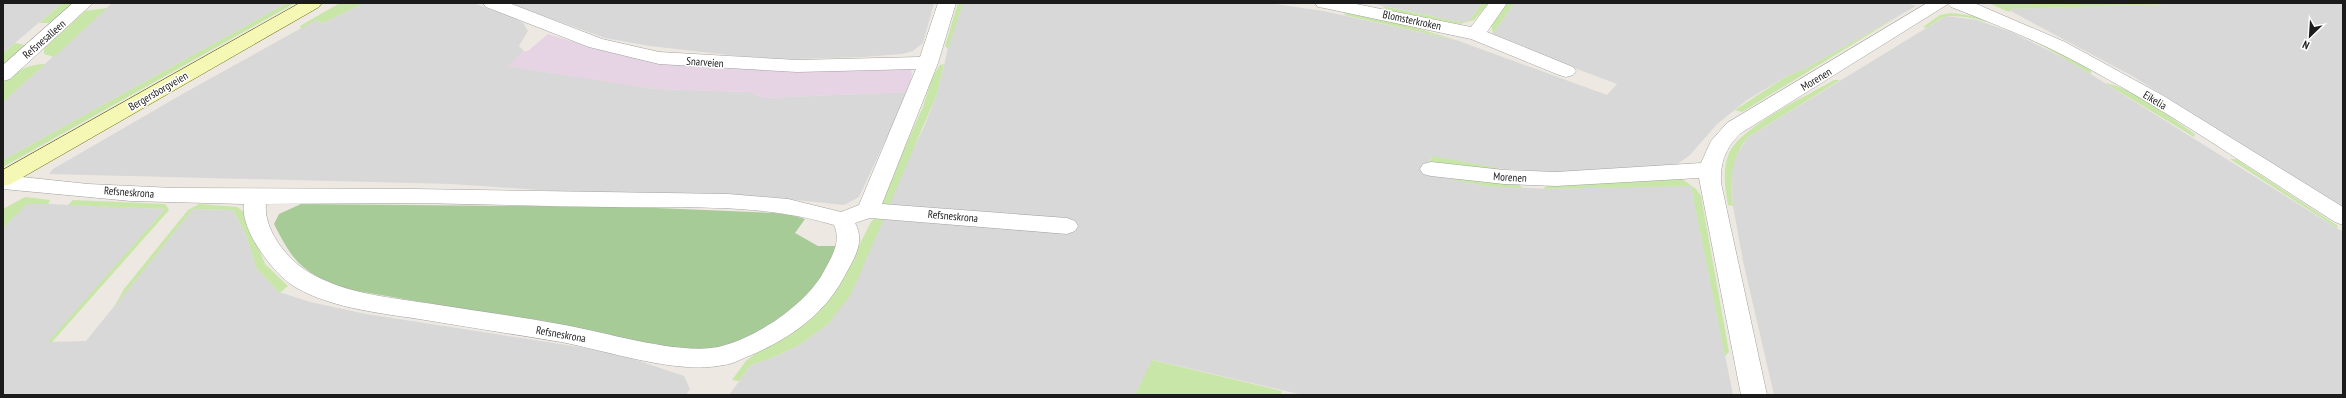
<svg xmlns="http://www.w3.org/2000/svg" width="2346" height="398" viewBox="0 0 2346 398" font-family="'PT Sans Narrow',sans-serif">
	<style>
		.residential { fill: #d9d8d8 }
		.industrial { fill: #e6d3e3 }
		.grass { fill: #c8e6a7 }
		.forest { fill: #a7cb97 }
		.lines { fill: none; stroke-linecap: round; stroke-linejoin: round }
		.street-casing { stroke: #a2a2a2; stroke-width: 1 }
		.secondary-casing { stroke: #646c08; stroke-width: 1 }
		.street { fill: #fff; fill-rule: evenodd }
		.secondary { fill: #f5f7b5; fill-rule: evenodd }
		.labels { text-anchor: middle; stroke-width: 3; stroke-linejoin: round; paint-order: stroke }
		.street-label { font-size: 11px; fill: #1b1b1b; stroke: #fff }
	</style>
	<rect width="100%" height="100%" fill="#ede8e1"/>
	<g class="residential">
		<path d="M3 3H62L3 53Z"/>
		<path d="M112 3H287L3 160V102Z"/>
		<path d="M364 3H473L512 17 523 23 528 31 519 46 524 51 509 66 655 89 749 92 764 98 908 92 859 197 844 205 768 197 684 193H583L452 184 49 174 53 169 186 92 316 20 323 23Z"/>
		<path d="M508 3H934L923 43 913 51 902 54 863 57 792 59 746 57 650 46 605 38Z"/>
		<path d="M963 3H1268L1323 11 1456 40 1607 95 1617 84 1503 41 1493 34 1514 3H1906L1916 6 1803 70 1787 76 1747 100 1717 124 1690 155 1676 165 1602 173 1550 172 1491 168 1431 157 1426 174 1486 186 1551 189 1691 185 1733 395H1303L1153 360 1135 395H729L751 365 774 357 801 344 828 324 924 127 937 94 951 36Z"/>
		<path d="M1370 3H1482L1469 21 1460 22Z"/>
		<path d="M2201 3H2343V207L2134 77 2007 9Z"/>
		<path d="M1946 16 1977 20 2011 32 2068 60 2343 232V395H1774L1743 261 1733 206 1731 174 1734 159 1748 137Z"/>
		<path d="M27 203 165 209 49 342 86 341 193 209 233 210 246 235 257 269 279 292 310 302 366 314 612 352 684 376 690 389 686 395H3V228Z"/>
	</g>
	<path class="industrial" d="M548 34 587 46 670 63 717 69 816 70 910 65 912 74 908 92 764 98 749 92 655 89 508 66 524 51H528Z"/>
	<g class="grass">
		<path d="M62 3H74L51 23H39Z"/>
		<path d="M287 3H295L3 167V160Z"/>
		<path d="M340 3H364L323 23 316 20 301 29 300 26Z"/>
		<path d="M958 3H963L948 49 945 46Z"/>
		<path d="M1482 3H1489L1474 20 1460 24 1387 10 1382 6 1460 22 1469 21Z"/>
		<path d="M1506 3H1514L1493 34 1491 23Z"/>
		<path d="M1988 3H2201L2008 9 2010 11 2009 12Z"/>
		<path d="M107 8 54 57 44 54V48L85 11Z"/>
		<path d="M1345 13 1406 25 1456 40 1344 15Z"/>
		<path d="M1950 13C1997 15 2051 48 2091 70V74C2052 51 1994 14 1947 16 1941 17 1932 25 1926 28L1923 27 1940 15Z"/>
		<path d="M1902 14 1742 112 1735 110 1787 76 1803 70Z"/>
		<path d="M15 43 25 45 3 65V53Z"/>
		<path d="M45 64 3 102V82C16 70 27 65 45 64Z"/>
		<path d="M944 64 937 94 889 206 881 205 889 181 923 107 932 77 940 65Z"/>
		<path d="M1834 80H1840L1748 137C1730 159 1730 180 1733 206L1728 205C1725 188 1722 170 1729 153 1741 127 1808 95 1834 80Z"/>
		<path d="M2105 83C2129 86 2171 118 2192 132L2195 135 2194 137Z"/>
		<path d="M1432 156 1498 168 1499 171 1429 164Z"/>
		<path d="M2230 159H2236L2338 226 2337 228Z"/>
		<path d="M1458 178 1519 184 1522 188 1486 186 1449 179Z"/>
		<path d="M1682 179 1696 189 1701 196 1729 352 1725 356 1691 186 1543 189 1548 185Z"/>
		<path d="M25 197 50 200 48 204H27L3 228V209Z"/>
		<path d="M73 200 165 204 169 210 52 342H48L165 209 68 205Z"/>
		<path d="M199 204 237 207 245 213 265 264 288 286 281 292H279L257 269 246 235 233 210 193 209 114 307 124 289 188 210Z"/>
		<path d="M877 216H885L851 294 828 324 801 344 774 357 751 365 739 381 732 380 746 361 838 286 871 222Z"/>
		<path d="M1152 360 1282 391 1280 395H1135Z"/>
	</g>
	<path class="forest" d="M301 204 633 207 775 213 791 215 805 219 795 233 818 246H837L833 261 796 312 749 338 723 347 692 349 650 344 543 323 340 288C300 269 294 263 274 224L279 214Z"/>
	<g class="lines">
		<g class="street-casing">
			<g id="street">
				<path d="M73 3H93L10 79 3 81V65Z"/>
				<path d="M483 3H509L602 39 659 52 797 60 920 57 938 3H956L938 63 882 204 1067 218 1075 221 1078 226 1075 231 1067 234 870 218 855 223C866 243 853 260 843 279 823 316 787 340 749 356 741 359 733 364 724 365 677 375 609 351 561 342 514 334 466 327 419 319 379 313 323 307 289 283 270 268 240 229 244 204L131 201 3 189V175L88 184 174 188 412 189 728 194 788 199 841 212 859 205 916 69 797 72 659 64 589 47 486 7ZM378 203C456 203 534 206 611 207 686 208 762 203 834 225 842 242 831 258 823 273 805 305 757 337 722 346 683 357 602 331 559 324 515 316 471 310 426 303 386 297 342 293 307 271 287 259 263 229 266 204Z"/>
				<path d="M1315 3H1351L1471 27 1489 3H1507L1487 32 1573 67 1576 71 1573 75 1566 77 1559 75 1471 39 1324 8 1318 7Z"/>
				<path d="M1927 3H1974L2065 42 2162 95 2343 207V225L2335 222C2242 163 2150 98 2051 49 2018 33 1984 20 1951 7L1948 4 1741 133C1726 147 1720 162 1721 183L1767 395H1741L1699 178 1556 186 1504 184 1431 176 1423 174 1420 169 1423 164 1431 162 1504 170 1556 172 1701 163 1711 141 1727 123Z"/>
			</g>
		</g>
		<g class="secondary-casing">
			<path id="secondary" d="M300 3H322L319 7 11 184 3 186V170Z"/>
		</g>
		<use href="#street" class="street"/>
		<use href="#secondary" class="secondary"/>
	</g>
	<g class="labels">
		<g class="street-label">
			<text transform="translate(1412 20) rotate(12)" y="4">Blomsterkroken</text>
			<text transform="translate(44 39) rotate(-41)" y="4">Refsnesalleen</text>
			<text transform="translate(705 62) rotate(4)" y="4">Snarveien</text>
			<text transform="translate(1816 79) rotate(-31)" y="4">Morenen</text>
			<text transform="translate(158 91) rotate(-30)" y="4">Bergersborgveien</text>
			<text transform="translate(2155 100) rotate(31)" y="4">Eikelia</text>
			<text transform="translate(1510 177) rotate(3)" y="4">Morenen</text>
			<text transform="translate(129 192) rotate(4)" y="4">Refsneskrona</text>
			<text transform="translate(953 216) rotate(5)" y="4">Refsneskrona</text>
			<text transform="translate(561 334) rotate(10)" y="4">Refsneskrona</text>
		</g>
	</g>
	<rect width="2346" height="398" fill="none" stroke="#1b1b1b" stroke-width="8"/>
	<g transform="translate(2310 36) rotate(205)" stroke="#ffffff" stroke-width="3" paint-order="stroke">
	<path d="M0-3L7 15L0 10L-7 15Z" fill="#1b1b1b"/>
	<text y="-6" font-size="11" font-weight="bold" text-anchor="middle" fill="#1b1b1b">N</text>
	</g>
</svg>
